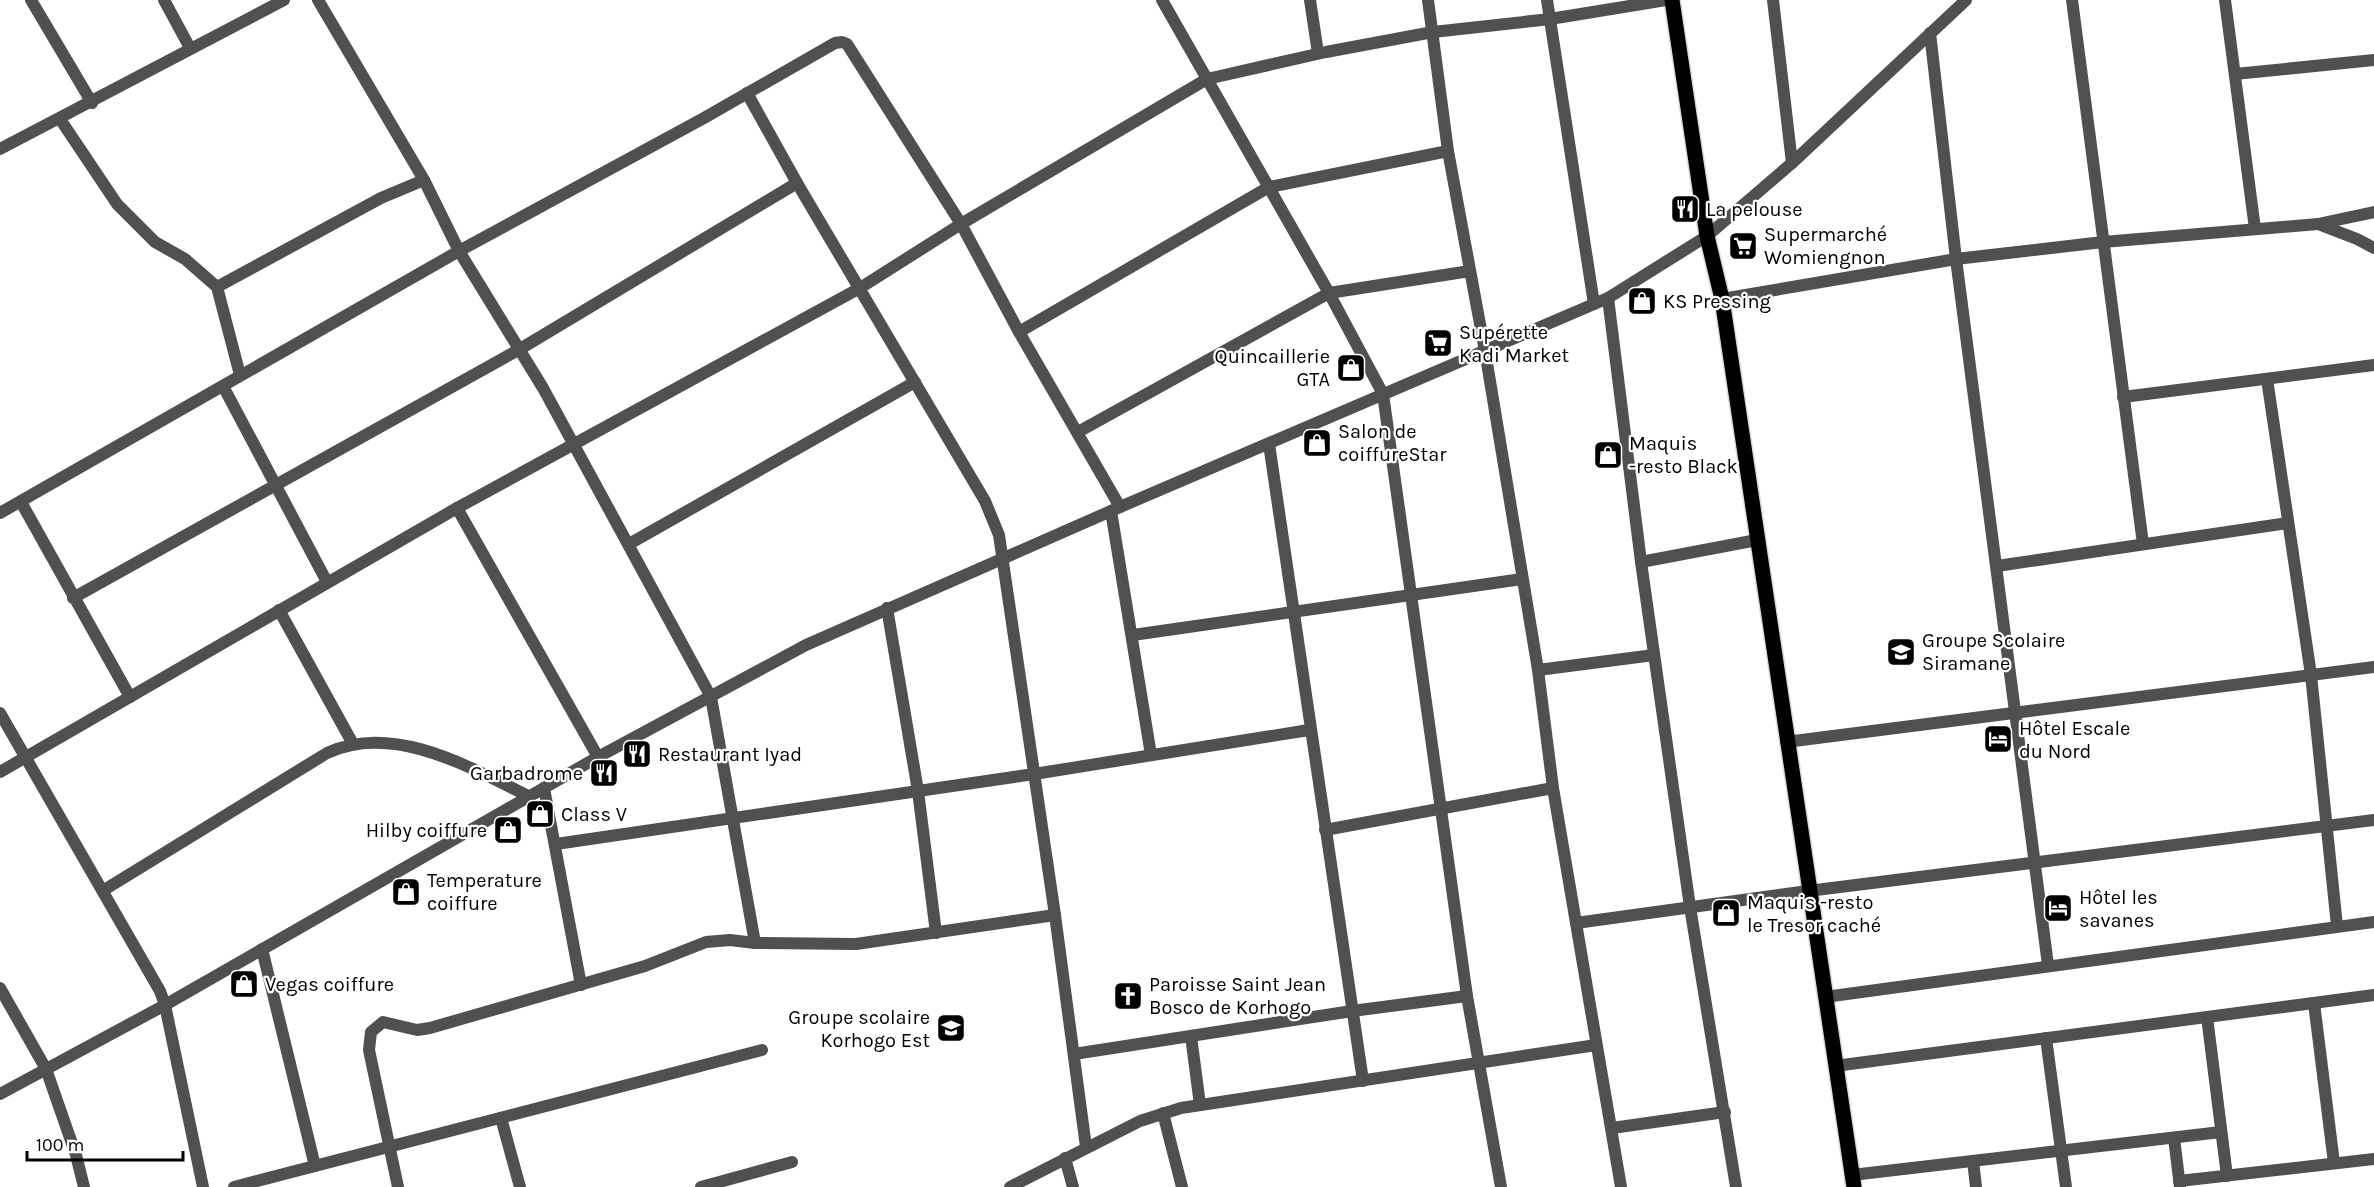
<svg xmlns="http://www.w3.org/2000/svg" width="2374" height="1187" viewBox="0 0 2374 1187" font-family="Karla,sans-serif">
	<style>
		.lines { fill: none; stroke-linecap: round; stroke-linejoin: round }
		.major-casing { stroke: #dbdbdb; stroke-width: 18 }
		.minor { stroke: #505050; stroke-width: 12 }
		.major { stroke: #000; stroke-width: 15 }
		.labels { text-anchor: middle; stroke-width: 4.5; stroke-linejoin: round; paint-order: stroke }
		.poi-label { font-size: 20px; fill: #000; stroke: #fff; text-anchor: start }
	</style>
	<rect width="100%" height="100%" fill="#fff"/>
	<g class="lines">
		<g class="major-casing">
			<path id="major" d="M1672 0 1707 236 1722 299 1854 1187"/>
		</g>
		<g class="minor">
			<path d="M31 0 92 103"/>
			<path d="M164 0 190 48"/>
			<path d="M318 0 424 180 459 251 543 388 711 697 755 943"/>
			<path d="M1162 0 1329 293 1383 394 1467 996 1501 1187"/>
			<path d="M1310 0 1318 53"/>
			<path d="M1428 0 1448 151 1485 351 1538 670 1553 788 1621 1187"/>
			<path d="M1547 0 1594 304"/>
			<path d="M1773 0 1792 163"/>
			<path d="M2072 0 2143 544"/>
			<path d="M2225 0 2255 229"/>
			<path d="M1930 33 1956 259 2048 965"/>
			<path d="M2235 74 2374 60"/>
			<path d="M747 93 797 183 985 501 999 535 1055 915 1086 1147"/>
			<path d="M60 119 117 204 155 242 185 259 217 287 240 375"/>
			<path d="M0 149 284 0"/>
			<path d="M2318 224 2357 239 2374 248"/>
			<path d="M217 287 381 198 424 180"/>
			<path d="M1608 298 1641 562 1690 907 1736 1187"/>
			<path d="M1722 299 1956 259 2103 242 2318 224 2374 212"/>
			<path d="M1019 332 1269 187 1448 151"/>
			<path d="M2267 379 2311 675 2337 926"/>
			<path d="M223 386 327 582"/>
			<path d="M2123 397 2374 365"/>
			<path d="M1078 432 1329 293 1470 271"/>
			<path d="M1269 444 1363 1081"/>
			<path d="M21 502 130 697"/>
			<path d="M457 508 598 757"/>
			<path d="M1111 511 1151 755"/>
			<path d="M0 513 459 251 704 118 835 43 842 42 847 44 961 224 1019 332 1120 507"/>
			<path d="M629 544 915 382"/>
			<path d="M1641 562 1757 540"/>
			<path d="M1997 566 2288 523"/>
			<path d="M73 598 520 349 797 183"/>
			<path d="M887 608 918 791 936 933"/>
			<path d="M279 610 353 744"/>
			<path d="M1133 635 1522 579"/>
			<path d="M1538 670 1654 655"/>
			<path d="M0 713 160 991 165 1005 203 1187"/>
			<path d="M1786 742 2374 667"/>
			<path d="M0 772 457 508 860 288 961 224 1207 79 1326 52 1433 32 1550 19 1666 0"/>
			<path d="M544 788 581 985"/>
			<path d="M1325 830 1553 788"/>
			<path d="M556 844 1034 774 1309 730"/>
			<path d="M104 890 327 753C394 722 471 768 530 797"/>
			<path d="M1576 923 1808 891 2374 820"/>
			<path d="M262 949 315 1166"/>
			<path d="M0 988 46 1069 76 1155 84 1187"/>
			<path d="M1825 997 2374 922"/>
			<path d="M2314 1003 2334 1163"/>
			<path d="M2207 1017 2227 1176"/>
			<path d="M1191 1036 1200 1105"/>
			<path d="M2046 1038 2066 1187"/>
			<path d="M1074 1054 1352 1011 1467 996"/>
			<path d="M1835 1066 2374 995"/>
			<path d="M0 1094 165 1005 598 757 806 645 1120 507 1608 298 1707 236 1792 163 1966 0"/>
			<path d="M1163 1113 1182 1187"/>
			<path d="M501 1118 520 1187"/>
			<path d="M1612 1128 1725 1112"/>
			<path d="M2174 1138 2180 1187"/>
			<path d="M1065 1158 1073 1187"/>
			<path d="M1973 1161 1976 1187"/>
			<path d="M1852 1175 2221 1132"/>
			<path d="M2179 1181 2374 1159"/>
			<path d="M234 1187 762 1050"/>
			<path d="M398 1187 369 1050 371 1032 383 1022 417 1030 430 1028 645 966 706 942 730 940 755 943 856 944 1055 915"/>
			<path d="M701 1187 792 1162"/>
			<path d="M1010 1187 1140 1121 1181 1108 1596 1045"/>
		</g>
		<use href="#major" class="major"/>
	</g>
	<defs>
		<g id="restaurant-square" transform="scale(1.5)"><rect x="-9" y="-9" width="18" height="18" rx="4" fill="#000" stroke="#fff"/><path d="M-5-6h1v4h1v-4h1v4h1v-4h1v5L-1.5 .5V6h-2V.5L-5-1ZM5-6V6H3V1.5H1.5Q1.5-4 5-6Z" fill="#fff"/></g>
		<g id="supermarket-square" transform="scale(1.5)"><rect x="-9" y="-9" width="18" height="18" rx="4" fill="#000" stroke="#fff"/><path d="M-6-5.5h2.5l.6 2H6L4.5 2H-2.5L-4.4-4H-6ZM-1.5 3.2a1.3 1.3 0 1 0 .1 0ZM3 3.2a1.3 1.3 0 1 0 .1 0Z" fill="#fff"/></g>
		<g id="shop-square" transform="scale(1.5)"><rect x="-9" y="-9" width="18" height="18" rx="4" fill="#000" stroke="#fff"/><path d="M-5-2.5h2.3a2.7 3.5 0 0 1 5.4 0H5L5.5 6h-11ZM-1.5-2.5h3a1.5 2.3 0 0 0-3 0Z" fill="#fff"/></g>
		<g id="school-square" transform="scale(1.5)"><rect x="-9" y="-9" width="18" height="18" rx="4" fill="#000" stroke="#fff"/><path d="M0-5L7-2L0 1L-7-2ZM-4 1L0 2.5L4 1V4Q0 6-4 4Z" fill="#fff"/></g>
		<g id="hotel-square" transform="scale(1.5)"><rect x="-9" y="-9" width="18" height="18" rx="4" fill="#000" stroke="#fff"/><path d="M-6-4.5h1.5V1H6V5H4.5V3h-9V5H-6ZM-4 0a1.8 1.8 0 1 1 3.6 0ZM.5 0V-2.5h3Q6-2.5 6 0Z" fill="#fff"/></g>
		<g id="church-square" transform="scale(1.5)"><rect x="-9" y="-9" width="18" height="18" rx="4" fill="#000" stroke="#fff"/><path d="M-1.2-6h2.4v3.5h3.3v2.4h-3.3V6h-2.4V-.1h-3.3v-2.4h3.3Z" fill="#fff"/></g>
	</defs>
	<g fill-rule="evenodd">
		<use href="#restaurant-square" x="1685" y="209"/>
		<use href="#supermarket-square" x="1743" y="246"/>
		<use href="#shop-square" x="1642" y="301"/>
		<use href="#supermarket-square" x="1438" y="343"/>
		<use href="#shop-square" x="1351" y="368"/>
		<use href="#shop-square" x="1317" y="443"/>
		<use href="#shop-square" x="1608" y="455"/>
		<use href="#school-square" x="1901" y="652"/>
		<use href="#hotel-square" x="1998" y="739"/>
		<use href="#restaurant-square" x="637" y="754"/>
		<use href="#restaurant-square" x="604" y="773"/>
		<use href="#shop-square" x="540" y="814"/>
		<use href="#shop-square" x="508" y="830"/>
		<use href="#shop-square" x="406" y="892"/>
		<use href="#hotel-square" x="2058" y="908"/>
		<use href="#shop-square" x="1726" y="913"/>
		<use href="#shop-square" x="244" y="984"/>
		<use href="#church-square" x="1128" y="996"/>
		<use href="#school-square" x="951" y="1028"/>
	</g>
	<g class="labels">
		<g class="poi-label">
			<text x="1706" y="216">La pelouse</text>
			<text x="1764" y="241">Supermarché<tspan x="1764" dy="23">Womiengnon</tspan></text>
			<text x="1663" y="308">KS Pressing</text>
			<text x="1459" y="339">Supérette<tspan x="1459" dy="23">Kadi Market</tspan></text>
			<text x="1330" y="363" text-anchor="end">Quincaillerie<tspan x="1330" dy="23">GTA</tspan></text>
			<text x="1338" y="438">Salon de<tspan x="1338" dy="23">coiffureStar</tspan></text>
			<text x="1629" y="450">Maquis<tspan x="1629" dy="23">-resto Black</tspan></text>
			<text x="1922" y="647">Groupe Scolaire<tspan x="1922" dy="23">Siramane</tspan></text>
			<text x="2019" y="735">Hôtel Escale<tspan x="2019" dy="23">du Nord</tspan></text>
			<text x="658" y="761">Restaurant Iyad</text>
			<text x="583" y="780" text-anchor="end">Garbadrome</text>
			<text x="561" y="821">Class V</text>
			<text x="487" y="837" text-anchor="end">Hilby coiffure</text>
			<text x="427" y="887">Temperature<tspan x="427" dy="23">coiffure</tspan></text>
			<text x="2079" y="904">Hôtel les<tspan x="2079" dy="23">savanes</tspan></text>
			<text x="1747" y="909">Maquis -resto<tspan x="1747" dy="23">le Tresor caché</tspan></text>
			<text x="265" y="991">Vegas coiffure</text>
			<text x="1149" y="991">Paroisse Saint Jean<tspan x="1149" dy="23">Bosco de Korhogo</tspan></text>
			<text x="930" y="1024" text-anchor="end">Groupe scolaire<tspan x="930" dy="23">Korhogo Est</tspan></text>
		</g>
	</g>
	<path d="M27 1151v9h156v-9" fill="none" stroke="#000000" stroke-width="3"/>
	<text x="36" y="1151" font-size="18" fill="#000000" stroke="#ffffff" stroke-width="4.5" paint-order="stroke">100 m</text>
</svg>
